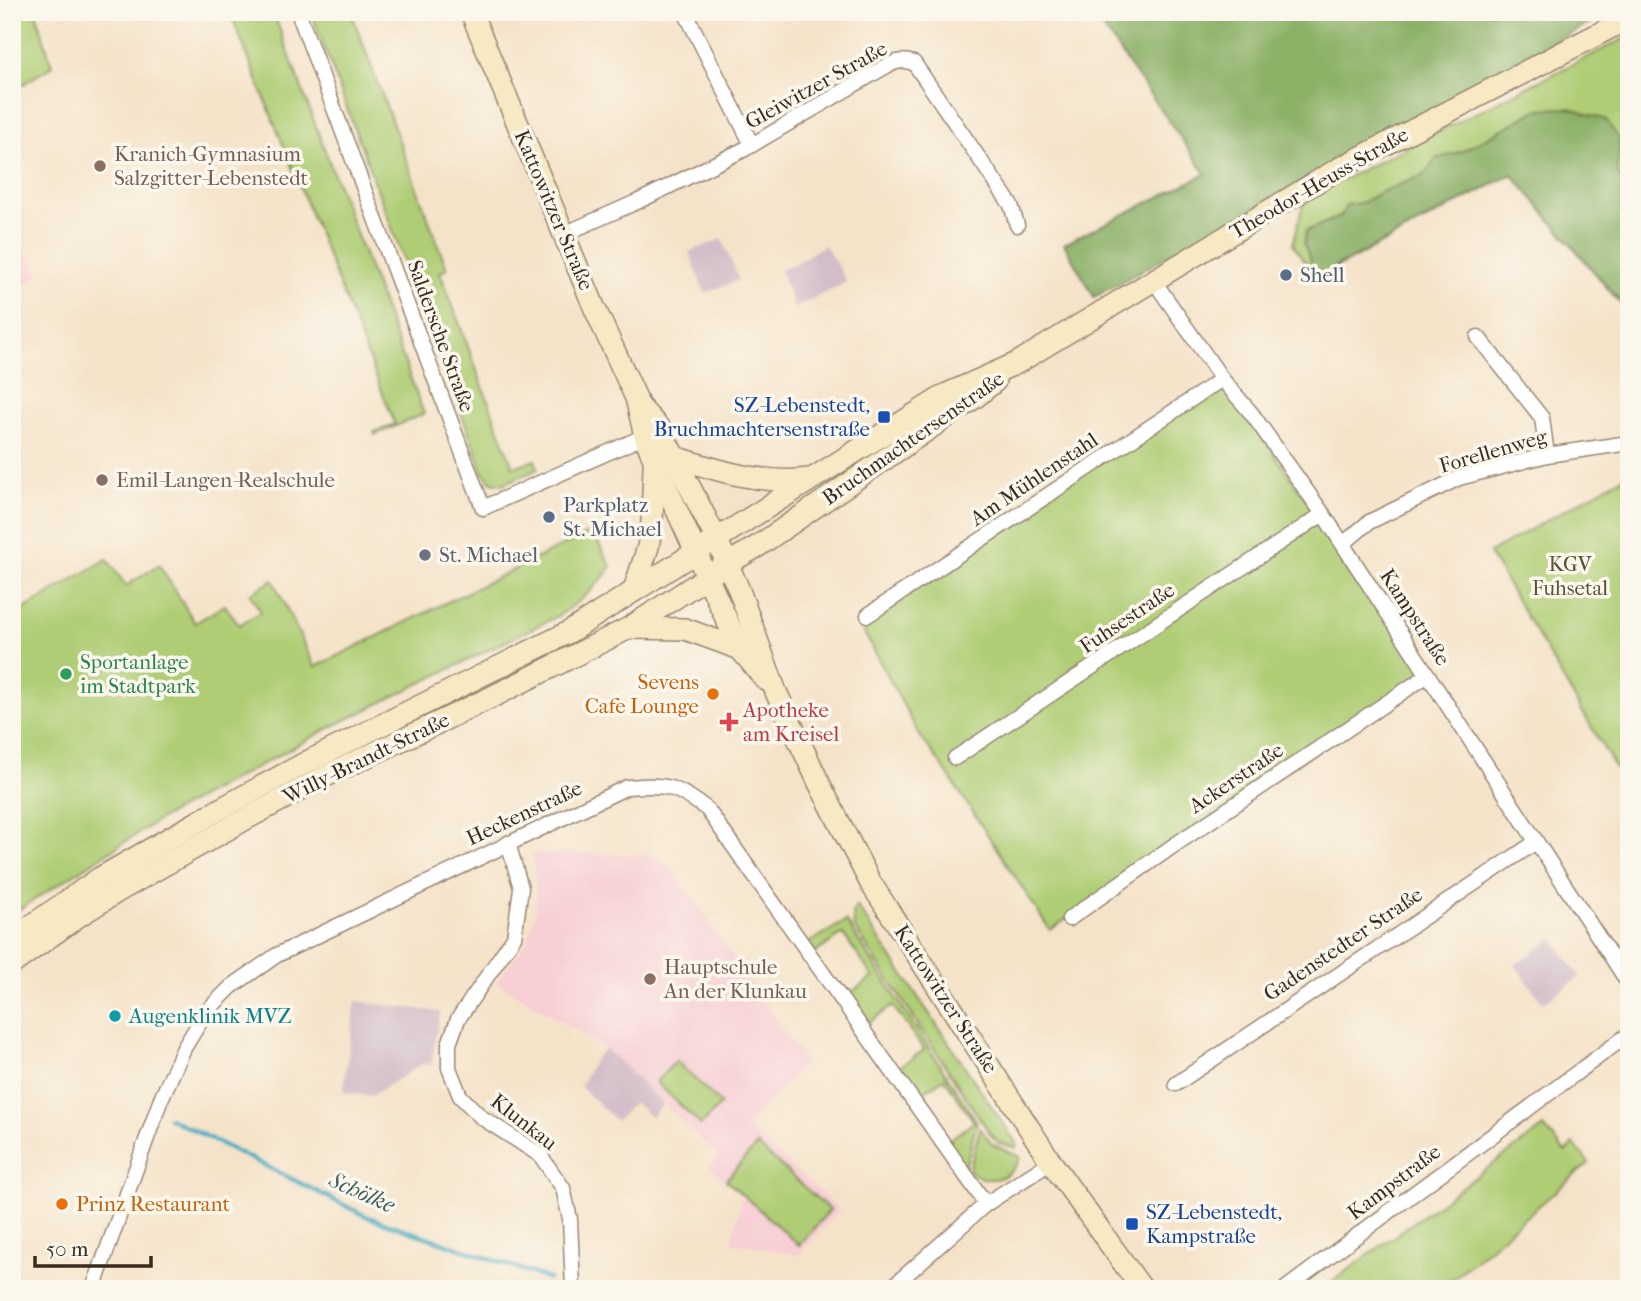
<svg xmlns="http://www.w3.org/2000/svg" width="1641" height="1301" viewBox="0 0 1641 1301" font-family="'IM FELL French Canon',serif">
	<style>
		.built { fill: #f7cfd4 }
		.industrial { fill: #d2bdc8 }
		.green { fill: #afcd74; stroke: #757c49; stroke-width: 2 }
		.forest { fill: #8bb066; stroke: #636d42; stroke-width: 2 }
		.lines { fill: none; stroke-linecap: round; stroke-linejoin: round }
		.stream { stroke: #40a9c0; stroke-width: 4.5 }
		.street-casing { stroke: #988674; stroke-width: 17 }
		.secondary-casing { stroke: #988674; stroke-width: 24 }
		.street { stroke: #fff; stroke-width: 14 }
		.secondary { stroke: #f6e9c3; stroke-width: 21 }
		.education-dot { fill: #8d6e63; stroke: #fbf7ec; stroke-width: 2.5 }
		.service-dot { fill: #5c6f8a; stroke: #fbf7ec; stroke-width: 2.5 }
		.transit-dot { fill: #1a4fb4; stroke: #fbf7ec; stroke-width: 2.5 }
		.worship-dot { fill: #6b7280; stroke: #fbf7ec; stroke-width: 2.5 }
		.leisure-dot { fill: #2e9e5b; stroke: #fbf7ec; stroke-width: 2.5 }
		.food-dot { fill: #e8710a; stroke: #fbf7ec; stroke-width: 2.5 }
		.health-dot { fill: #e0444e; stroke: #fbf7ec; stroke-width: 2.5 }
		.culture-dot { fill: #0f9aa8; stroke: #fbf7ec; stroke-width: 2.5 }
		.labels { text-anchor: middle; stroke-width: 7; stroke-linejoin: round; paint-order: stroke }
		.street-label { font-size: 21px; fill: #3b2a1e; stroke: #fbf7ec }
		.education-label { font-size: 21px; fill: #785e54; stroke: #fbf7ec; text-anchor: start }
		.service-label { font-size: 21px; fill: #4e5e75; stroke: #fbf7ec; text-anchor: start }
		.transit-label { font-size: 21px; fill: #164399; stroke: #fbf7ec; text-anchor: end }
		.worship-label { font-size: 21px; fill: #5b616d; stroke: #fbf7ec; text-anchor: start }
		.park-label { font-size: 21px; fill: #585334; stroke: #fbf7ec }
		.leisure-label { font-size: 21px; fill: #27864d; stroke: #fbf7ec; text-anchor: start }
		.food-label { font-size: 21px; fill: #c56008; stroke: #fbf7ec; text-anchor: end }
		.health-label { font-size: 21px; fill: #be3a42; stroke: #fbf7ec; text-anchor: start }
		.culture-label { font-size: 21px; fill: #0d838f; stroke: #fbf7ec; text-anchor: start }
		.water-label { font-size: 23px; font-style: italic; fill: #3d5d5f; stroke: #fbf7ec }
	</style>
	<rect width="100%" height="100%" fill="#fbf7ec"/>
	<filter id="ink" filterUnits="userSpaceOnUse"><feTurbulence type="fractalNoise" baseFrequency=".0143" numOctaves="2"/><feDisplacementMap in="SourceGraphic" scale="14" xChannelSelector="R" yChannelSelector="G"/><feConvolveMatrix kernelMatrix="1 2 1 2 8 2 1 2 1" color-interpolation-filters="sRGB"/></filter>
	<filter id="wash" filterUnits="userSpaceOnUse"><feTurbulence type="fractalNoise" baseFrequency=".00686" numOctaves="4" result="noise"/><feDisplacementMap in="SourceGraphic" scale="28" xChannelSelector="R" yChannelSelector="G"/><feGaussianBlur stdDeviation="1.57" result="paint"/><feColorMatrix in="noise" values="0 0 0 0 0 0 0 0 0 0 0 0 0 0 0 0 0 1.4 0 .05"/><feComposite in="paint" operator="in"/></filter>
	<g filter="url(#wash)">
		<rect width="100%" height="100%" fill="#f5e3c9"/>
		<g class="built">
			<path d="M12 231 40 275 12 293Z"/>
			<path d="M533 853 647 855 671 866 806 1063 746 1126 840 1210 799 1255 731 1242 742 1196 709 1167 718 1156 605 1048 496 982 527 942 535 913 536 895Z"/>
		</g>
		<g class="industrial">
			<path d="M722 239 739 280 705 293 689 252Z"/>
			<path d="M825 245 847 282 794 308 780 269 794 264Z"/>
			<path d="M1553 939 1580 977 1543 1003 1515 965Z"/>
			<path d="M356 1001 440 1012 431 1065 422 1064 371 1096 343 1092Z"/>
			<path d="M605 1048 663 1104 651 1117 634 1102 616 1121 580 1086 595 1059Z"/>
		</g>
		<g class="green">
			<path d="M12 12H36L52 66 12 91Z"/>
			<path d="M230 12H273L424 414 375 435 374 432 395 424Z"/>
			<path d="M311 12H351L447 269 440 272 513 467 535 460 538 469 503 484 491 482 484 474Z"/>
			<path d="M1629 36V198L1617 171 1620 140 1539 109 1463 151 1436 159 1425 175 1381 192 1362 203 1346 205 1342 216 1306 231 1324 273 1512 174 1629 314 1512 174 1316 279 1293 244 1303 204 1308 197Z"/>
			<path d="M1222 379 1428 675 1050 930 943 767 920 736 860 625 868 615Z"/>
			<path d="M1629 474V791L1489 553Z"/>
			<path d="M592 531 611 567C596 588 580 602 558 616L329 728 162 818 12 914V613L14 615 107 559 126 586 159 565 195 623 225 605 239 625 261 612 250 594 273 580 315 667Z"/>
			<path d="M857 906 1016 1143V1148L999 1143 991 1135 854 927 853 913Z"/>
			<path d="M846 921 977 1122 965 1168 946 1142 974 1122 944 1078 916 1097 896 1069 924 1050 893 1006 865 1025 845 997 873 977 843 934 815 953 808 943Z"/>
			<path d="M676 1061 721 1104 701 1125 656 1082Z"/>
			<path d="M1544 1127 1565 1152 1574 1144 1589 1163 1441 1289H1322Z"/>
			<path d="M980 1128 992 1144 1020 1157C1010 1180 989 1186 969 1171Z"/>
			<path d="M757 1145 830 1210 799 1245 726 1180Z"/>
		</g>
		<g class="forest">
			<path d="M1092 12H1609L1094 297 1064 244 1206 174Z"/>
			<path d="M1570 108 1606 120 1620 140 1617 171 1629 198V312L1512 174 1324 273 1314 270 1304 244 1306 231 1342 216 1346 205 1362 203 1381 192 1424 175 1436 159 1463 151 1539 109Z"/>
		</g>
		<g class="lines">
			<path class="stream" d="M169 1118 368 1217 549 1279"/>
		</g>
	</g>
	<g filter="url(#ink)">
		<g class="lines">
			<g class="street-casing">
				<g id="street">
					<path d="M298 12 483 508 645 436"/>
					<path d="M685 12 752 145"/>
					<path d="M564 234 639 201 745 149 883 68C894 62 901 59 914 63L1011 205 1017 225"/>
					<path d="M1154 281 1222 379 1252 414 1323 514 1629 984"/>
					<path d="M1478 337 1542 418 1547 455"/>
					<path d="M1343 544 1369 522 1459 478 1547 455 1629 443"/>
					<path d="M868 615 1222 379"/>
					<path d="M955 758 1323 514"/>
					<path d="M508 843 521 888 514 937 458 1019 449 1044V1068L460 1096 481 1117 540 1155 563 1188 570 1219 573 1289"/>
					<path d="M1069 919 1173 846 1428 675"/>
					<path d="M1176 1084 1536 842"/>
					<path d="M93 1289 161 1099 184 1048 206 1012 231 987 277 955 627 787C667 784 674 785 707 809L986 1204"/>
					<path d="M890 1289 986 1204 1051 1162"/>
					<path d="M1285 1289 1629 1034"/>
				</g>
			</g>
			<g class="secondary-casing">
				<g id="secondary">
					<path d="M471 12 595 309 636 398 645 436 654 460 740 649 766 680"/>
					<path d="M639 406 660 429 716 538 739 590 776 692 820 785 870 882 1051 1162 1142 1289"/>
					<path d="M675 457C719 471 763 485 810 479"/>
					<path d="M634 590 648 547 652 522 654 466"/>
					<path d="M629 628 685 629 740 649"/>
					<path d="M12 939 100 878 222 808 307 762 569 632 947 394 1017 363 1338 169 1629 18"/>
					<path d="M12 964 77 917 120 890 242 821 326 776 492 697 629 628 727 564 758 546 977 396 995 381"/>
				</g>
			</g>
			<use href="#street" class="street"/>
			<use href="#secondary" class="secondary"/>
		</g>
	</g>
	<g class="education-dot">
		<circle cx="100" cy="166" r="7"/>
		<circle cx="102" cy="480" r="7"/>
		<circle cx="650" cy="979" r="7"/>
	</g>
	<g class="service-dot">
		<circle cx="1286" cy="275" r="7"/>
		<circle cx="549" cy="517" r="7"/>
	</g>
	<g class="transit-dot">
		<rect x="877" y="410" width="14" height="14" rx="3.5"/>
		<rect x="1125" y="1217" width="14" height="14" rx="3.5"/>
	</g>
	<circle class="worship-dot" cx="425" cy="555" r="7"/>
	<circle class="leisure-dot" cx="66" cy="674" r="7"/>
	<g class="food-dot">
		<circle cx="713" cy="694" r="7"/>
		<circle cx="62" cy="1204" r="7"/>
	</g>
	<path class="health-dot" d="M725.5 711.5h7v7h7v7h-7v7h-7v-7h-7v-7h7z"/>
	<circle class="culture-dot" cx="115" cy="1016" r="7"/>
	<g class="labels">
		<g class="street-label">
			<text transform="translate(816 85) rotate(-29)" y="7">Gleiwitzer Straße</text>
			<text transform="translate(1319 183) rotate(-30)" y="7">Theodor-Heuss-Straße</text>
			<text transform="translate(554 210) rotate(67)" y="7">Kattowitzer Straße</text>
			<text transform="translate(441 336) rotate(70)" y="7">Saldersche Straße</text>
			<text transform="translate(913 438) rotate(-35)" y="7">Bruchmachtersenstraße</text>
			<text transform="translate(1493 451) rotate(-16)" y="7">Forellenweg</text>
			<text transform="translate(1034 479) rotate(-34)" y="7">Am Mühlenstahl</text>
			<text transform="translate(1415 617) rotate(57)" y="7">Kampstraße</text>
			<text transform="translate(1127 618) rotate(-34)" y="7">Fuhsestraße</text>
			<text transform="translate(366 758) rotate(-26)" y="7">Willy-Brandt-Straße</text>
			<text transform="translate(1236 778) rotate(-34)" y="7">Ackerstraße</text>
			<text transform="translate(524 813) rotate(-25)" y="7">Heckenstraße</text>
			<text transform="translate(1343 944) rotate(-34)" y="7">Gadenstedter Straße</text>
			<text transform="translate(946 999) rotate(57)" y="7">Kattowitzer Straße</text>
			<text transform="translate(524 1122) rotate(38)" y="7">Klunkau</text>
			<text transform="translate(1394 1182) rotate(-37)" y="7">Kampstraße</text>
		</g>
		<g class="education-label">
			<text x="114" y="161">Kranich-Gymnasium<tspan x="114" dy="24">Salzgitter-Lebenstedt</tspan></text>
			<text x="116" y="487">Emil-Langen-Realschule</text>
			<text x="664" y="974">Hauptschule<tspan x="664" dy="24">An der Klunkau</tspan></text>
		</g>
		<g class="service-label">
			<text x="1300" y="282">Shell</text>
			<text x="563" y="512">Parkplatz<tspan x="563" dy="24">St. Michael</tspan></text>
		</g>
		<g class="transit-label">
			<text x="870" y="412">SZ-Lebenstedt,<tspan x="870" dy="24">Bruchmachtersenstraße</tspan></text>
			<text x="1146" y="1219" text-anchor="start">SZ-Lebenstedt,<tspan x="1146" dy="24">Kampstraße</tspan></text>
		</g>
		<g class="worship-label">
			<text x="439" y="562">St. Michael</text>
		</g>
		<g class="park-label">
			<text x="1570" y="571">KGV<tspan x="1570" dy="24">Fuhsetal</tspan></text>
		</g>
		<g class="leisure-label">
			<text x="80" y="669">Sportanlage<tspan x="80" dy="24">im Stadtpark</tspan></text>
		</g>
		<g class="food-label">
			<text x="699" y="689">Sevens<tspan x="699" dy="24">Cafe Lounge</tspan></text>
			<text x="76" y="1211" text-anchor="start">Prinz Restaurant</text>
		</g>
		<g class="health-label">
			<text x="743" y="717">Apotheke<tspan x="743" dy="24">am Kreisel</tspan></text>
		</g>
		<g class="culture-label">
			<text x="129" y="1023">Augenklinik MVZ</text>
		</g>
		<g class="water-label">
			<text transform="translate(362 1192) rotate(24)" y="8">Schölke</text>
		</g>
	</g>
	<rect width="1641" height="1301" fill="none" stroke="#fbf7ec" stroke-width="42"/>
	<path d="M35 1256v10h116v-10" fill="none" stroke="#3b2a1e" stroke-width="3.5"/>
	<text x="46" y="1256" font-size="21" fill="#3b2a1e" stroke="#fbf7ec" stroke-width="5" paint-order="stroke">50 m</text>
</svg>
